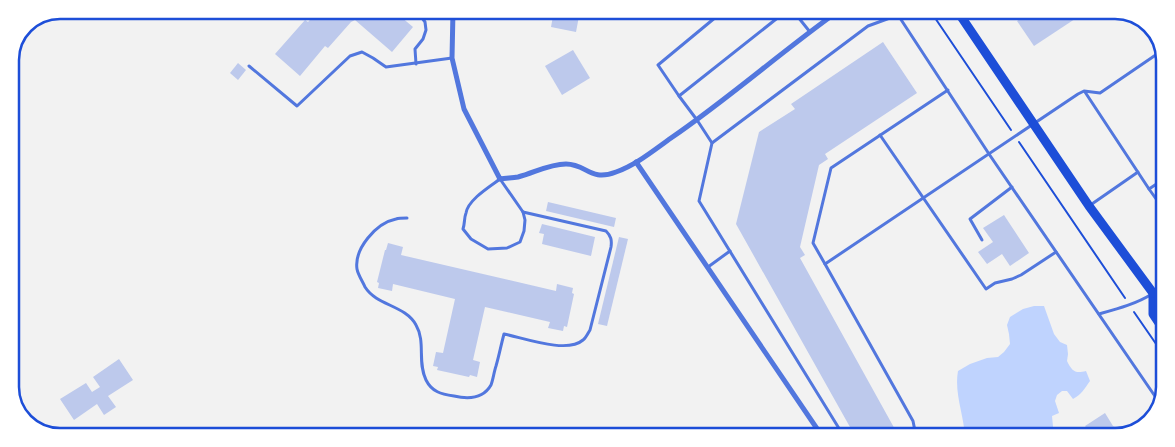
<svg xmlns="http://www.w3.org/2000/svg" width="1175" height="447" viewBox="0 0 1175 447" font-family="Karla,sans-serif">
	<style>
		.water { fill: #bfd3fe }
		.building { fill: #bdc9ec }
		.lines { fill: none; stroke-linecap: round; stroke-linejoin: round }
		.path { stroke: #1d4ed8; stroke-width: 2 }
		.service { stroke: #5277de; stroke-width: 3 }
		.minor { stroke: #5277de; stroke-width: 5 }
		.secondary { stroke: #1d4ed8; stroke-width: 9 }
		.rim { fill: none; stroke: #1d4ed8; stroke-width: 2.5 }
	</style>
	<rect width="100%" height="100%" fill="#f2f2f2"/>
	<path class="water" d="M1034 306H1044L1054 334 1060 342 1067 345 1068 354 1067 361C1072 371 1075 374 1086 371L1090 381C1085 388 1081 395 1073 399L1067 391H1062L1057 395 1055 401 1059 413 1052 416 1054 437H965C964 415 954 393 958 371L970 364 987 358 998 357 1004 352 1010 344 1009 334 1007 325 1010 317 1023 309Z"/>
	<g class="building">
		<path d="M318 11H394L413 27 392 52 355 20 351 22 328 48 325 46 300 76 275 54 305 20 308 22Z"/>
		<path d="M549 11H580L576 32 551 27 553 16 549 15Z"/>
		<path d="M676 12H700L697 19Z"/>
		<path d="M1030 12 1084 13 1034 46 1017 21Z"/>
		<path d="M883 42 917 93 825 154 828 159 819 165 800 247 805 255 800 258 897 433 891 436H855L736 224 759 132 795 109 791 104Z"/>
		<path d="M573 50 590 78 562 95 545 66Z"/>
		<path d="M238 63 246 70 238 80 230 73Z"/>
		<path d="M548 202 616 218 614 227 546 211Z"/>
		<path d="M1004 215 1029 253 1010 266 1002 254 987 264 978 252 993 242 983 228Z"/>
		<path d="M542 224 595 237 591 256 542 244 544 234 539 233Z"/>
		<path d="M619 237 628 239 607 326 598 324Z"/>
		<path d="M388 243 403 247 401 255 556 291 557 284 573 288 572 293 574 294 567 327 564 326 563 331 548 328 550 322 485 307 473 360 480 362 477 377 470 375 469 377 437 370 438 367 433 366 436 352 443 353 455 299 393 284 392 291 378 288 379 283 377 282 385 250H386Z"/>
		<path d="M119 359 133 380 108 396 116 407 104 415 97 404 74 420 60 399 86 383 92 392 100 387 93 377Z"/>
		<path d="M1105 413 1113 426 1130 430 1143 422 1146 427 1116 437H1086L1088 430 1085 426Z"/>
	</g>
	<g class="lines">
		<g class="path">
			<path d="M931 12 1011 130"/>
			<path d="M1019 142 1125 298"/>
			<path d="M1134 312 1163 354"/>
		</g>
		<g class="service">
			<path d="M722 12 658 65 679 96 785 12"/>
			<path d="M794 12 810 32"/>
			<path d="M416 64 415 49 423 39 426 30 425 22 417 11"/>
			<path d="M249 66 297 106 350 56 362 52 373 58 386 67 452 58"/>
			<path d="M1085 92 1149 189 1164 179"/>
			<path d="M679 96 697 120 712 143"/>
			<path d="M880 135 986 289 995 283 1012 279 1021 275 1056 252"/>
			<path d="M500 179 523 212 525 220 524 231 520 242 507 248 488 249 471 239 463 229C465 223 464 218 466 213 468 200 489 187 500 179Z"/>
			<path d="M1149 189 1164 210"/>
			<path d="M1089 206 1138 172"/>
			<path d="M407 218C403 218 399 218 396 219 376 223 354 249 357 269 358 275 363 282 365 287 377 306 405 305 416 325 426 342 417 362 426 380 432 392 441 394 454 396 467 399 483 399 491 385 493 380 494 372 496 366 499 356 501 345 504 334 524 338 567 354 583 340 586 338 588 333 590 330L611 247C612 240 611 236 606 231L523 212"/>
			<path d="M982 240 970 219 1012 187"/>
			<path d="M825 264 813 243 831 168 948 90"/>
			<path d="M708 267 730 251"/>
			<path d="M1099 314C1117 309 1136 304 1152 294"/>
			<path d="M831 436 840 430 699 201 712 143 868 26 898 15 989 154 1161 405"/>
			<path d="M913 436 915 431 913 421 825 264 1078 94 1084 91 1100 93 1163 50"/>
		</g>
		<g class="minor">
			<path d="M453 11 452 58 464 109 500 179C506 178 512 178 518 177 534 173 549 164 566 164 587 164 590 182 616 172 636 165 654 150 671 138 728 99 781 52 837 12"/>
			<path d="M636 162 822 436"/>
			<path d="M1153 293 1163 287"/>
		</g>
		<g class="secondary">
			<path d="M958 12 1089 206 1153 293V314L1163 329"/>
			<path d="M1153 293 1163 295"/>
		</g>
	</g>
	<path d="M0 0H1175V447H0ZM60 19H1115A41 41 0 0 1 1156 60V387A41 41 0 0 1 1115 428H60A41 41 0 0 1 19 387V60A41 41 0 0 1 60 19Z" fill="#fff" fill-rule="evenodd"/>
	<path class="rim" d="M60 19H1115A41 41 0 0 1 1156 60V387A41 41 0 0 1 1115 428H60A41 41 0 0 1 19 387V60A41 41 0 0 1 60 19Z"/>
</svg>
